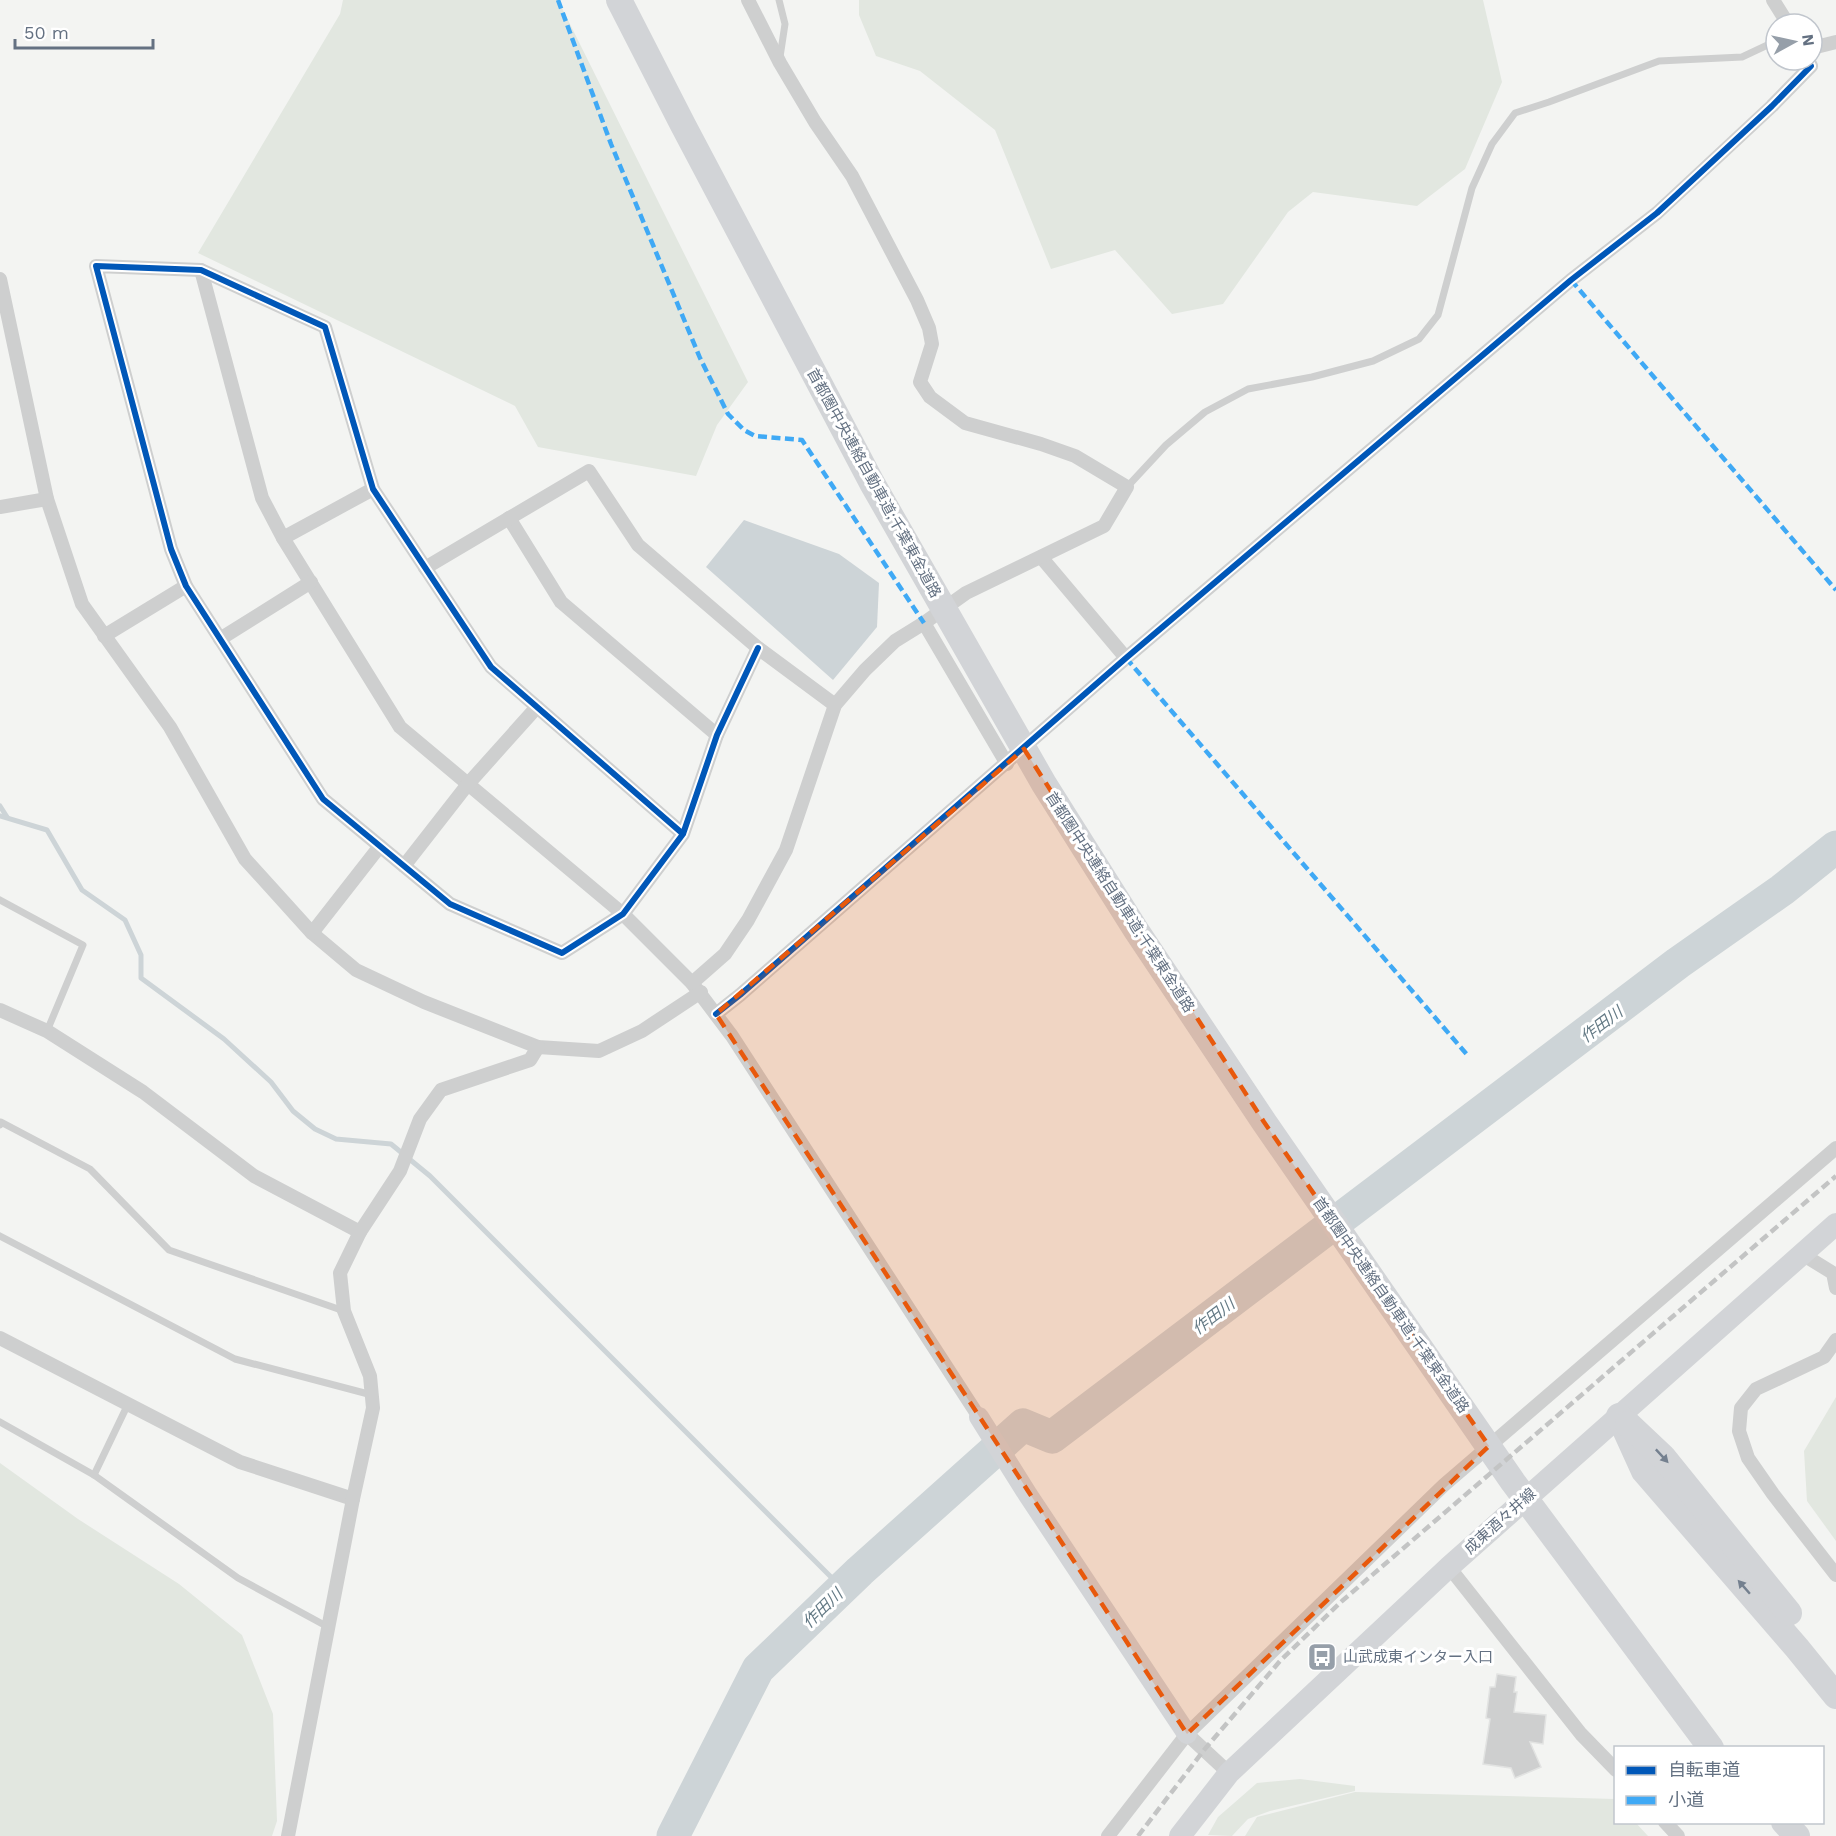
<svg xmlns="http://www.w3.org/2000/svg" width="1836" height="1836" viewBox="0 0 1836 1836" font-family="'Work Sans','Noto Sans JP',sans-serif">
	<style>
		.green { fill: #e2e7e0 }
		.water { fill: #cdd4d7 }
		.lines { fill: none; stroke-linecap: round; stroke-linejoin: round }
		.stream { stroke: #cdd4d7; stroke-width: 5 }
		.river { stroke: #cdd4d7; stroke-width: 33 }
		.building { fill: #cecfcf; stroke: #e2e3e2; stroke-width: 1.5 }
		.lane { stroke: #cecfcf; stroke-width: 7 }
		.street { stroke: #cecfcf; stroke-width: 14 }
		.secondary { stroke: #d2d4d7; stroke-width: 20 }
		.primary { stroke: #d2d4d7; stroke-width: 22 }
		.highway { stroke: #d2d4d7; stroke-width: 26 }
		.rail { stroke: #c3c4c4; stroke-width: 4.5; stroke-dasharray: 9 4.5; stroke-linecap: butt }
		.quiet { stroke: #3fa9f5; stroke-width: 4.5; stroke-dasharray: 9 4.5; stroke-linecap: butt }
		.cycleway-casing { stroke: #fff; stroke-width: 10 }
		.cycleway { stroke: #0057b8; stroke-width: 6 }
		.oneway { fill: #74808f }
		.marked { fill: #e8590c; fill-opacity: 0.2; stroke: #e8590c; stroke-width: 4.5; stroke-dasharray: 12 8; stroke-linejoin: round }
		.labels { text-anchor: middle; stroke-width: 6; stroke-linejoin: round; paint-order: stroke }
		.street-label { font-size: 15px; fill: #647182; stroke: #fff }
		.poi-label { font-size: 15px; fill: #647182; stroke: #fff; text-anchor: start }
		.water-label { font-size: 16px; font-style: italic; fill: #647a85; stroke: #fff }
	</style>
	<rect width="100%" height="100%" fill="#f3f4f2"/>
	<g class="green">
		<path d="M343 0H558L748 382 717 425 696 476 538 447 515 406 198 253 340 14Z"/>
		<path d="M859 0H1483L1502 82 1465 169 1417 206 1313 192 1288 212 1223 304 1172 314 1115 250 1051 269 995 130 920 71 876 56 859 15Z"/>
		<path d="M1836 1397V1541L1807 1501 1804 1451Z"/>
		<path d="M0 1463 78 1519 179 1584 242 1635 273 1714 277 1821 272 1836H0Z"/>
		<path d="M1300 1779 1355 1786V1791L1270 1811 1248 1819 1232 1836 1208 1835 1218 1817 1257 1783Z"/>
		<path d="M1355 1792 1615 1799 1616 1822 1636 1823 1648 1836H1245L1257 1817Z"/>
	</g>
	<path class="water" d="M744 520 839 554 879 583 877 627 833 680 706 567Z"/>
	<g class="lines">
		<g class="stream">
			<path d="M0 806 7 817"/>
			<path d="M0 816 47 830 82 890 125 920 141 955V978L224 1039 271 1082 293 1111 315 1129 336 1139 391 1144 430 1176 842 1588"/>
		</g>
		<path class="river" d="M673 1836 758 1669 860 1571 1023 1425 1052 1437 1678 963 1782 890 1836 847"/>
	</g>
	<path class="building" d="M1497 1674 1516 1677 1514 1692H1517L1514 1712 1546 1715 1543 1744 1530 1742 1541 1767 1515 1778 1511 1768 1483 1764 1490 1719 1486 1718 1490 1687H1495Z"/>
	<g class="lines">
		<g class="lane">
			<path d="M779 0 785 24 780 57"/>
			<path d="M1127 487 1166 445 1205 412 1248 389 1312 377 1373 361 1419 339 1438 315 1472 188 1492 144 1515 113 1549 102 1659 61 1742 57 1776 41"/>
			<path d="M0 900 83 945 47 1031"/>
			<path d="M0 1125 1 1122 90 1169 169 1250 344 1311"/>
			<path d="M0 1236 235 1359 372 1395"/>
			<path d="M0 1422 94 1475 238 1578 328 1627"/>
			<path d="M94 1475 128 1404"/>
		</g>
		<g class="street">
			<path d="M1773 0 1788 24"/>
			<path d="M1812 48 1836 42"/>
			<path d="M201 270 262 498 283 538 400 727 623 914 692 983 732 1036 979 1417"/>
			<path d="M0 279 47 499 82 604 170 727 245 859 312 933 356 970 424 1002 538 1047 599 1051 642 1031 701 992"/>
			<path d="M0 507 47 499"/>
			<path d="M509 518 561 602 717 735"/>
			<path d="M283 538 373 489"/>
			<path d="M1041 557 1126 658"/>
			<path d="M425 568 589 471 638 545 758 648 835 705"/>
			<path d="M924 623 1007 764"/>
			<path d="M104 636 186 586"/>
			<path d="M220 639 311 582"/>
			<path d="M683 834 491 667 373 489 325 327 201 270 96 266 171 549 186 586 323 799 450 904 562 953 623 914 683 834 717 735 758 648"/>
			<path d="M404 866 468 784 537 707"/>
			<path d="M312 933 380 846"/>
			<path d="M692 983 725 954 748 920 786 850 835 705 865 670 895 641 924 623 966 593 1104 526 1127 487 1075 456 1041 444 965 423 930 397 920 382 932 344 929 328 917 300 852 176 815 122 780 63 748 0"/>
			<path d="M0 1010 47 1031 143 1092 254 1176 360 1232"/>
			<path d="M716 1014 740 995 1126 658 1571 280 1657 213 1772 106 1811 66 1808 60"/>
			<path d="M1802 1254 1833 1273 1836 1288"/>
			<path d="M0 1338 240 1462 353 1499"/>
			<path d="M1836 1340 1824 1357 1756 1389 1741 1408 1739 1431 1748 1458 1773 1494 1836 1575"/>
			<path d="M1449 1567 1581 1734 1616 1770"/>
			<path d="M1187 1734 1229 1773"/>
			<path d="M1665 1822 1678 1836"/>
			<path d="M288 1836 353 1499 373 1408 370 1376 344 1311 340 1273 360 1232 400 1171 420 1119 441 1090 530 1060 538 1047"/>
			<path d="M1108 1836 1187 1734 1444 1485 1836 1148"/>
		</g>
		<path class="secondary" d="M979 1417 1028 1495 1187 1734"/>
		<path class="primary" d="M1180 1836 1229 1773 1449 1567 1836 1224"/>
		<g class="highway">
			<path d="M619 0 683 125 872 483 1044 784 1136 930 1264 1122 1513 1482 1711 1748"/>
			<path d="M1619 1416 1644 1471 1797 1648 1836 1696"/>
			<path d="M1628 1424 1663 1457 1789 1613"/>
			<path d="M1784 1822 1797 1836"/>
		</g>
		<path class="rail" d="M1138 1836 1204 1750 1280 1661 1342 1601 1836 1176"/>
		<g class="quiet">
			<path d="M558 0 611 144 700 358 728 414 744 430 755 436 802 440 924 623"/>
			<path d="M1571 280 1836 590"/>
			<path d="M1126 658 1469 1057"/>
		</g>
		<g class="cycleway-casing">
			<g id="cycleway">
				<path d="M683 834 491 667 373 489 325 327 201 270 96 266 171 549 186 586 323 799 450 904 562 953 623 914 683 834 717 735 758 648"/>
				<path d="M716 1014 740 995 1126 658 1571 280 1657 213 1772 106 1811 66 1808 60"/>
			</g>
		</g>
		<use href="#cycleway" class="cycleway"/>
	</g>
	<defs><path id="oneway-solid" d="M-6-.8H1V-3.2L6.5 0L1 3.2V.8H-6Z" transform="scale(1.5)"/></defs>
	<g class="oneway">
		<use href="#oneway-solid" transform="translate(1662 1456) rotate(47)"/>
		<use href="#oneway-solid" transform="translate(1744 1587) rotate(-131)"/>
	</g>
	<path class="marked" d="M1024 749 1264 1122 1489 1446 1187 1734 716 1014Z"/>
	<defs>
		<g id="bus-square" transform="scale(1.5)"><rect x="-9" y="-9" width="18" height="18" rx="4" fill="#969fa9" stroke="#fff"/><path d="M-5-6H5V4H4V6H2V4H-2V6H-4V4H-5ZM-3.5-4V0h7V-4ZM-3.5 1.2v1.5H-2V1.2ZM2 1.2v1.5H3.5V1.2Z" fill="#fff"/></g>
	</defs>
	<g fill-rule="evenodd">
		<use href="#bus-square" x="1322" y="1657"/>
	</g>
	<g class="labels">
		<g class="street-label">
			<text transform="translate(874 483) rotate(61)" y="5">首都圏中央連絡自動車道;千葉東金道路</text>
			<text transform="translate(1120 902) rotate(57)" y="5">首都圏中央連絡自動車道;千葉東金道路</text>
			<text transform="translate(1391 1305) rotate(55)" y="5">首都圏中央連絡自動車道;千葉東金道路</text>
			<text transform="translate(1500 1521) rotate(-42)" y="5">成東酒々井線</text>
		</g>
		<g class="poi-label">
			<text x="1343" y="1662">山武成東インター入口</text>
		</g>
		<g class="water-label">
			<text transform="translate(1601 1024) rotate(-37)" y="6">作田川</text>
			<text transform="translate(1213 1316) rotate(-37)" y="6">作田川</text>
			<text transform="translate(822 1608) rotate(-44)" y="6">作田川</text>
		</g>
	</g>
	<rect x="1614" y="1746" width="210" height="78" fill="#ffffff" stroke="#c1c6cd" stroke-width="1.5"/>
	<rect x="1626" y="1766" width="30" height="9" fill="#0057b8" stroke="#c1c6cd" stroke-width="1.5"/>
	<text x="1668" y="1776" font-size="18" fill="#647182">自転車道</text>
	<rect x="1626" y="1796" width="30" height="9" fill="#3fa9f5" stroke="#c1c6cd" stroke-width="1.5"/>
	<text x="1668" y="1806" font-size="18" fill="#647182">小道</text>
	<g transform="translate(1794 42) rotate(82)"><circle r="28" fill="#ffffff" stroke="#c1c6cd" stroke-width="1.5"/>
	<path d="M0-4.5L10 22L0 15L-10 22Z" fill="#969fa9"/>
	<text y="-9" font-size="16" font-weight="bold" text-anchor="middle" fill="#647182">N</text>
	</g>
	<path d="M15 39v9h138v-9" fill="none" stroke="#647182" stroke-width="3"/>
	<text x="24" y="39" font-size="18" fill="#647182" stroke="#ffffff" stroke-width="4.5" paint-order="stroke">50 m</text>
</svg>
